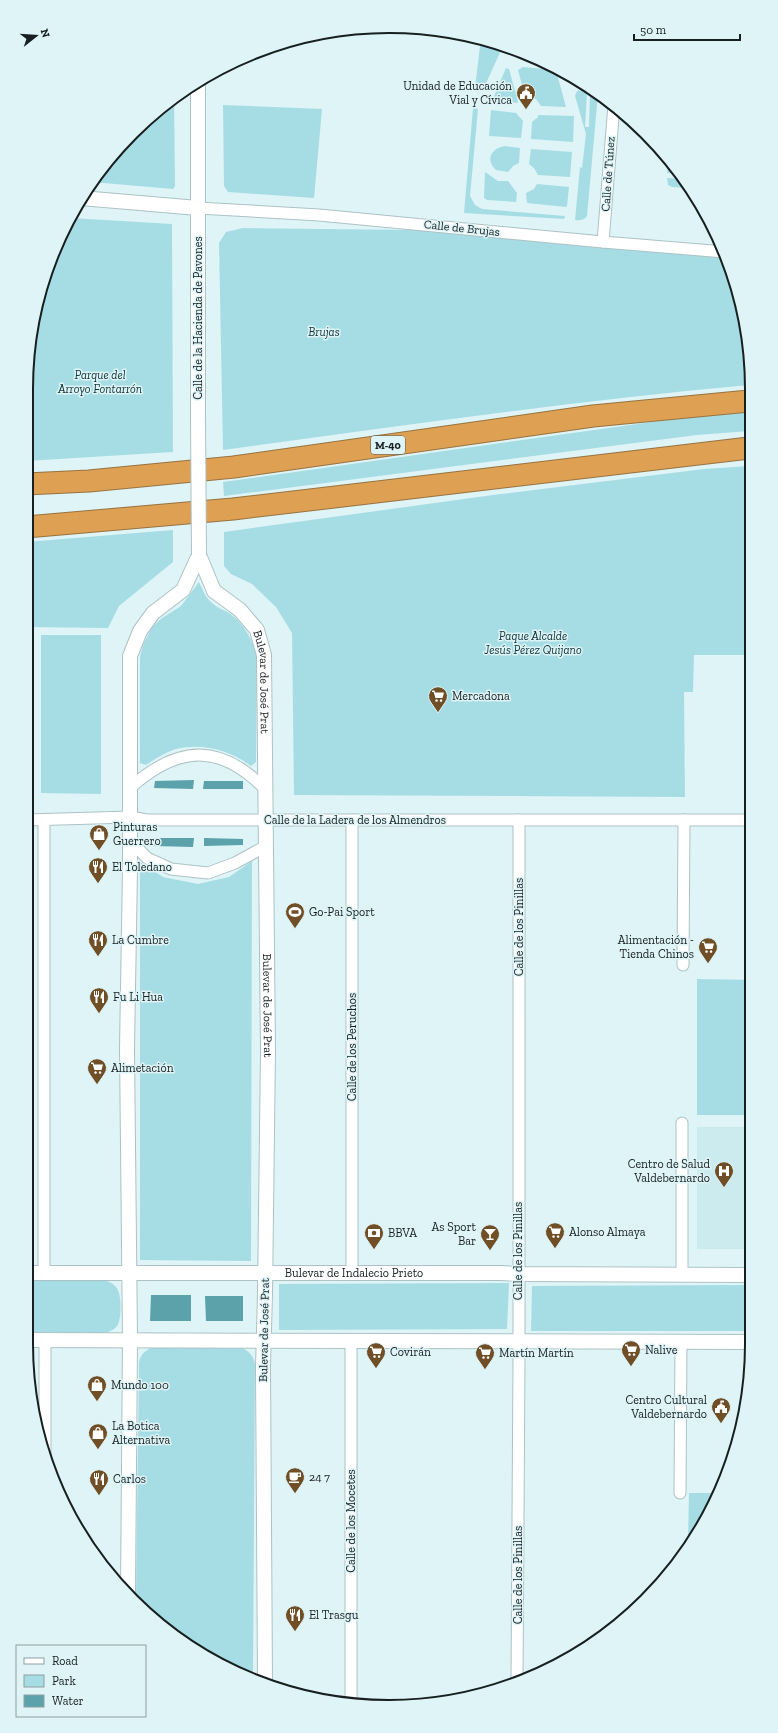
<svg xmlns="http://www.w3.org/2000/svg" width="778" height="1733" viewBox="0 0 778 1733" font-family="'Zilla Slab',serif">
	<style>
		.built { fill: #cbebef }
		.green { fill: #a6dde4 }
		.water { fill: #5ba2ab }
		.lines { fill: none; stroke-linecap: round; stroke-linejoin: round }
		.minor-casing { stroke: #adc2c5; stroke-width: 13 }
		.tertiary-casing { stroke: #adc2c5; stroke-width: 16 }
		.motorway-casing { stroke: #987340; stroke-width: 23 }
		.minor { stroke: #fff; stroke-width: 11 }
		.tertiary { stroke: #fff; stroke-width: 14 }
		.motorway { stroke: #dea052; stroke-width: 21 }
		.tertiary-bridge-casing { stroke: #adc2c5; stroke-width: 16; stroke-linecap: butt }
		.tertiary-bridge { stroke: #fff; stroke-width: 14 }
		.labels { text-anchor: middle; stroke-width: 3; stroke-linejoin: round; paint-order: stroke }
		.shield { fill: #def4f7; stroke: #535f60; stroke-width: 1 }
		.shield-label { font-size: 11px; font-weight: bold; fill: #171f20 }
		.poi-label { font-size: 12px; fill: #171f20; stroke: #def4f7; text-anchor: start }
		.street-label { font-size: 12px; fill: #171f20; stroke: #def4f7 }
		.park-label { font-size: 12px; font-style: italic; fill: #0e3236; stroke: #def4f7 }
		.rim { fill: none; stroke: #171f20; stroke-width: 2 }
	</style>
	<rect width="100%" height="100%" fill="#def4f7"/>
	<path class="built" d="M697 1127H751L752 1249H697Z"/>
	<g class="green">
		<path d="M480 46 502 48 483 90 475 88Z"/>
		<path d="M523 67 556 70 566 107 541 106 536 99 525 96 518 70Z"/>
		<path d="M506 68 509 69 518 102 517 103 492 101Z"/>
		<path d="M586 89 587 93 585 127H589L590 92 598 94 587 216C584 220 580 221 575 220L580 167 582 168 586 134 575 96 577 91Z"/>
		<path d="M174 98 175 186 173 189 92 182 132 132Z"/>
		<path d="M223 105 322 109 314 198 228 192 224 186Z"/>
		<path d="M473 108 478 109 470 196 475 205 482 209 565 216 564 219 464 213Z"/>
		<path d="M491 110 516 113 523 121 521 138 489 136Z"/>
		<path d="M538 115 574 116 573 142 531 139 532 122 538 117Z"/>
		<path d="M505 146 520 148 519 163 513 166 508 172 496 170C485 160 491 148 505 146Z"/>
		<path d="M531 149 572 152 570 177 538 175 534 168 529 164Z"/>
		<path d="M668 166 676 167 681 174 667 173Z"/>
		<path d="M485 172 498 181H508L517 193 516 202 487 200 484 198Z"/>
		<path d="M667 178 683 179 689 188 672 187 668 185Z"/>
		<path d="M537 184 569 187 567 206 566 207 527 203 526 193 534 189Z"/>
		<path d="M71 218 172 224 173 452 26 461V389L33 318 54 250Z"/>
		<path d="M243 228 412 230 726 256 749 341V385C573 401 398 426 223 450L219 243 226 232Z"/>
		<path d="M749 412V431L697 435 224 496 223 482 673 419Z"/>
		<path d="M749 466 750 655H694L693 692H684L685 797 294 795 292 633 276 607 252 584 231 574 224 566V532L493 495 704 469Z"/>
		<path d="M173 530V562L119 606 108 628 26 627V542Z"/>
		<path d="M199 582C202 588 204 594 208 599 214 606 221 609 229 613 243 622 251 638 257 654L256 762 251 766C229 750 203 743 176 749 166 752 155 759 146 765L140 763V657L143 645 152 627 162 618 181 606Z"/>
		<path d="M41 635H101V794L41 793Z"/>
		<rect x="746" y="707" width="4" height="30"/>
		<path d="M252 861 251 1261 140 1260V862L163 877 198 884 229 877Z"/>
		<path d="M697 979 751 980V1115H697Z"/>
		<path d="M105 1280C109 1282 113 1283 116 1287 122 1293 122 1320 117 1326 114 1330 110 1331 106 1333L26 1332V1281Z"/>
		<path d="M509 1283 507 1329 279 1330V1284Z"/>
		<path d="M752 1285V1331H531L532 1286Z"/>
		<path d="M152 1347H240C249 1351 252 1354 255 1363L253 1675 207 1658 136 1599 139 1362C141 1354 145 1351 152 1347Z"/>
		<path d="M689 1493H718L688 1541Z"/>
	</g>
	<g class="water">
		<path d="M194 780 193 789 154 788 155 781Z"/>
		<path d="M204 781H243V789H203Z"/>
		<path d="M154 838H194L193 847 154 846Z"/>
		<path d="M204 838 243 839V845L204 846Z"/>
		<path d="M151 1295H191V1321H150Z"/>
		<path d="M205 1296H243V1321H206Z"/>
	</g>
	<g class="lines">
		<g class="minor-casing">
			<g id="minor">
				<path d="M198 208 319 215 603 242 725 252"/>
				<path d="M603 242 614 105"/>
				<path d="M131 787C179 745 220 743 265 789"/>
				<path d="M26 820 130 817 147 820H750"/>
				<path d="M130 840 147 858 171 869 208 873 235 863 266 846"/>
				<path d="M683 965 684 820"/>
				<path d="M44 1273V820"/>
				<path d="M352 1274V820"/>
				<path d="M682 1275V1123"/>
				<path d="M45 1460V1340"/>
				<path d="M680 1493 681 1341"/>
				<path d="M517 1683 519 1358V820"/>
				<path d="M351 1701V1341"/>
			</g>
		</g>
		<g class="tertiary-casing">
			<g id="tertiary">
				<path d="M81 198 198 208"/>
				<path d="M198 418V81"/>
				<path id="s1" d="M199 555 214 591 240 610 257 630 264 655 268 1050 265 1294 263 1367 265 1680"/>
				<path id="s2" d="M26 1273H501L518 1274 752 1275"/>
				<path d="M26 1340 752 1342"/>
				<path d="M128 1593 130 1340 127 1049 130 869V656L140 631 153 613 183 590 199 555"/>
			</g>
		</g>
		<g class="motorway-casing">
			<g id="motorway">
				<path d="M26 484 89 481 234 467 593 416 749 401"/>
				<path d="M26 527 233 509 749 448"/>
			</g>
		</g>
		<use href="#minor" class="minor"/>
		<use href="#tertiary" class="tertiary"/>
		<use href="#motorway" class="motorway"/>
		<g class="tertiary-bridge-casing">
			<path id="tertiary-bridge" d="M198 418 199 555"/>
		</g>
		<use href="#tertiary-bridge" class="tertiary-bridge"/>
	</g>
	<defs>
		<g id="civic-pin" transform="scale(1)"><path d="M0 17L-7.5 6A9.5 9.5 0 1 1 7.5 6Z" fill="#704f26" stroke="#def4f7"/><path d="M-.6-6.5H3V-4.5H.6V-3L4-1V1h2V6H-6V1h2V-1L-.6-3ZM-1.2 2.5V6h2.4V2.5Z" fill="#fff"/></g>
		<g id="supermarket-pin" transform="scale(1)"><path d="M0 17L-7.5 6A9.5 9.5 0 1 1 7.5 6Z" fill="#704f26" stroke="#def4f7"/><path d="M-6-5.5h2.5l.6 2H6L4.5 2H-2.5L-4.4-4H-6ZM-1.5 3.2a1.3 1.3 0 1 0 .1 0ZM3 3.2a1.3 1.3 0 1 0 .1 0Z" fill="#fff"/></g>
		<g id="shop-pin" transform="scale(1)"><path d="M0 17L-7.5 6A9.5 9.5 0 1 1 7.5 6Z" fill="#704f26" stroke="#def4f7"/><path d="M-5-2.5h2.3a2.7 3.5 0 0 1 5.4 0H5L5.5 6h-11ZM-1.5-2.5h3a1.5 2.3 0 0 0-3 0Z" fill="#fff"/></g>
		<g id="restaurant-pin" transform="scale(1)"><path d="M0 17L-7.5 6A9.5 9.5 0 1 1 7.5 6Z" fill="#704f26" stroke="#def4f7"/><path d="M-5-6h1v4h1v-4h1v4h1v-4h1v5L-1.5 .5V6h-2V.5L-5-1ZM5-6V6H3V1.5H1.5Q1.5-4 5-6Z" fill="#fff"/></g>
		<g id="stadium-pin" transform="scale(1)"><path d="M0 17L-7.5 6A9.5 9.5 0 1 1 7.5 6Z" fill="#704f26" stroke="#def4f7"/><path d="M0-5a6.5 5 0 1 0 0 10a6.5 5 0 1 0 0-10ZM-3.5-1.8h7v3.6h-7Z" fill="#fff"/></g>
		<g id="hospital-pin" transform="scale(1)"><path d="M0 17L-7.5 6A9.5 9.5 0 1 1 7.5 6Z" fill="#704f26" stroke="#def4f7"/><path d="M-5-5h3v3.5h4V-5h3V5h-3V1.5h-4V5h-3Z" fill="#fff"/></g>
		<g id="bank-pin" transform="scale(1)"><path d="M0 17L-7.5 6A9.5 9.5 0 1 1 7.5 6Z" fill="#704f26" stroke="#def4f7"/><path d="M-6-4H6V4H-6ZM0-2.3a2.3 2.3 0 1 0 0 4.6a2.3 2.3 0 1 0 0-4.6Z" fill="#fff"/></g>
		<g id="bar-pin" transform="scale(1)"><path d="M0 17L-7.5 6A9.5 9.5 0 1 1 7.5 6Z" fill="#704f26" stroke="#def4f7"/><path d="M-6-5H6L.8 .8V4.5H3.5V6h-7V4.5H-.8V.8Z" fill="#fff"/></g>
		<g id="cafe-pin" transform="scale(1)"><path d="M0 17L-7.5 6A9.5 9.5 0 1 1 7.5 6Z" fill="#704f26" stroke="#def4f7"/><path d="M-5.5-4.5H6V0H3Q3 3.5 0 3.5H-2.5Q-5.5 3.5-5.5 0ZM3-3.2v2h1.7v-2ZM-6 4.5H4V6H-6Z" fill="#fff"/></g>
	</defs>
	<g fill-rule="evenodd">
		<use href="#civic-pin" x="526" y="93"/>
		<use href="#supermarket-pin" x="438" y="696"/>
		<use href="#shop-pin" x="99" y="834"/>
		<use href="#restaurant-pin" x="98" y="867"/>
		<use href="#stadium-pin" x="295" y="912"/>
		<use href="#restaurant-pin" x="98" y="940"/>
		<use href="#supermarket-pin" x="708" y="947"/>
		<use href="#restaurant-pin" x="99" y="997"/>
		<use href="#supermarket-pin" x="97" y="1068"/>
		<use href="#hospital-pin" x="724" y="1171"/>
		<use href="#supermarket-pin" x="555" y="1232"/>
		<use href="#bank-pin" x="374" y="1233"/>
		<use href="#bar-pin" x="490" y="1234"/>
		<use href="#supermarket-pin" x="631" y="1350"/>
		<use href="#supermarket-pin" x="376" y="1352"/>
		<use href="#supermarket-pin" x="485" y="1353"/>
		<use href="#shop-pin" x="97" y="1385"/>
		<use href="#civic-pin" x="721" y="1407"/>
		<use href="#shop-pin" x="98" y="1433"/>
		<use href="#cafe-pin" x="295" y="1477"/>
		<use href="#restaurant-pin" x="99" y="1479"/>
		<use href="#restaurant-pin" x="295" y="1615"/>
	</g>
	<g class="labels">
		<rect class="shield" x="371" y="436" width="34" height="18" rx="3"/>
		<g class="shield-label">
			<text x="388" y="449">M-40</text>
		</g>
		<g class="poi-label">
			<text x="512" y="90" text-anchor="end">Unidad de Educación<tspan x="512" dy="14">Vial y Cívica</tspan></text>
			<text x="452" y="700">Mercadona</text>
			<text x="113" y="831">Pinturas<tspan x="113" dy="14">Guerrero</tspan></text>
			<text x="112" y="871">El Toledano</text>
			<text x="309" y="916">Go-Pai Sport</text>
			<text x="112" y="944">La Cumbre</text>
			<text x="694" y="944" text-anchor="end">Alimentación -<tspan x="694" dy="14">Tienda Chinos</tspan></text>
			<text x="113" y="1001">Fu Li Hua</text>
			<text x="111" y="1072">Alimetación</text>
			<text x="710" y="1168" text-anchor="end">Centro de Salud<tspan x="710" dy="14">Valdebernardo</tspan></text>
			<text x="476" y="1231" text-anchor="end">As Sport<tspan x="476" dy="14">Bar</tspan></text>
			<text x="569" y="1236">Alonso Almaya</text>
			<text x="388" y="1237">BBVA</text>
			<text x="645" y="1354">Nalive</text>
			<text x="390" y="1356">Covirán</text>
			<text x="499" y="1357">Martín Martín</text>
			<text x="111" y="1389">Mundo 100</text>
			<text x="707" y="1404" text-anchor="end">Centro Cultural<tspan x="707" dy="14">Valdebernardo</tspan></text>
			<text x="112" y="1430">La Botica<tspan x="112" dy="14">Alternativa</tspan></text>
			<text x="309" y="1481">24 7</text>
			<text x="113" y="1483">Carlos</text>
			<text x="309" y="1619">El Trasgu</text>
		</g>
		<g class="street-label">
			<text transform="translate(608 174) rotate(-86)" y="4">Calle de Túnez</text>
			<text transform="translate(462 228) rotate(6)" y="4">Calle de Brujas</text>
			<text transform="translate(198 318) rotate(-90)" y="4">Calle de la Hacienda de Pavones</text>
			<text dy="4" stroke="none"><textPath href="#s1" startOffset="150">Bulevar de José Prat</textPath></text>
			<text x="355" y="824">Calle de la Ladera de los Almendros</text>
			<text transform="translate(519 927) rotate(-90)" y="4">Calle de los Pinillas</text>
			<text dy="4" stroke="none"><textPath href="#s1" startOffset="474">Bulevar de José Prat</textPath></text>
			<text transform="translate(352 1047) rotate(-90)" y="4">Calle de los Peruchos</text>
			<text transform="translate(518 1251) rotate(-90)" y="4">Calle de los Pinillas</text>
			<text dy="4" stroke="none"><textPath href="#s2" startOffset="328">Bulevar de Indalecio Prieto</textPath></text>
			<text transform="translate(264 1330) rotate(-89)" y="4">Bulevar de José Prat</text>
			<text transform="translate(351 1521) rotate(-90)" y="4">Calle de los Mocetes</text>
			<text transform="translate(518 1575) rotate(-90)" y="4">Calle de los Pinillas</text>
		</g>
		<g class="park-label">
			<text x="324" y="336">Brujas</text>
			<text x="100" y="379">Parque del<tspan x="100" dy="14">Arroyo Fontarrón</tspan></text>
			<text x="533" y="640">Paque Alcalde<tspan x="533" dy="14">Jesús Pérez Quijano</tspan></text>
		</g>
	</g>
	<path d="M0 0H778V1733H0ZM389 33H389A356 356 0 0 1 745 389V1344A356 356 0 0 1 389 1700H389A356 356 0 0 1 33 1344V389A356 356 0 0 1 389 33Z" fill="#def4f7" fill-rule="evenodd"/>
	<path class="rim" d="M389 33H389A356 356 0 0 1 745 389V1344A356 356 0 0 1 389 1700H389A356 356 0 0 1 33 1344V389A356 356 0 0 1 389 33Z"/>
	<rect x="16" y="1645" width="130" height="72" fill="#def4f7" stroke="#8e9fa1"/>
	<rect x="24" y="1658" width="20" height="6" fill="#ffffff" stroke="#8e9fa1"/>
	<text x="52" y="1665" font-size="12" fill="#171f20">Road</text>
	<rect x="24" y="1675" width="20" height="12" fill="#a6dde4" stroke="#8e9fa1"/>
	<text x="52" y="1685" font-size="12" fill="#171f20">Park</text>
	<rect x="24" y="1695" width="20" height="12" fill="#5ba2ab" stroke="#8e9fa1"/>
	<text x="52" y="1705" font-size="12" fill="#171f20">Water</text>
	<g transform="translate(36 36) rotate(73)" stroke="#def4f7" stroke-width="3" paint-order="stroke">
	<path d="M0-3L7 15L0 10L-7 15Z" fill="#171f20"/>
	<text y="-6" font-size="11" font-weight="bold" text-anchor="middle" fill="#171f20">N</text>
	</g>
	<path d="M634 34v6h106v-6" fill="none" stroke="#171f20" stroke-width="2"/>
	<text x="640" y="34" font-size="12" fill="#171f20" stroke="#def4f7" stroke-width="3" paint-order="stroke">50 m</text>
</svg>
